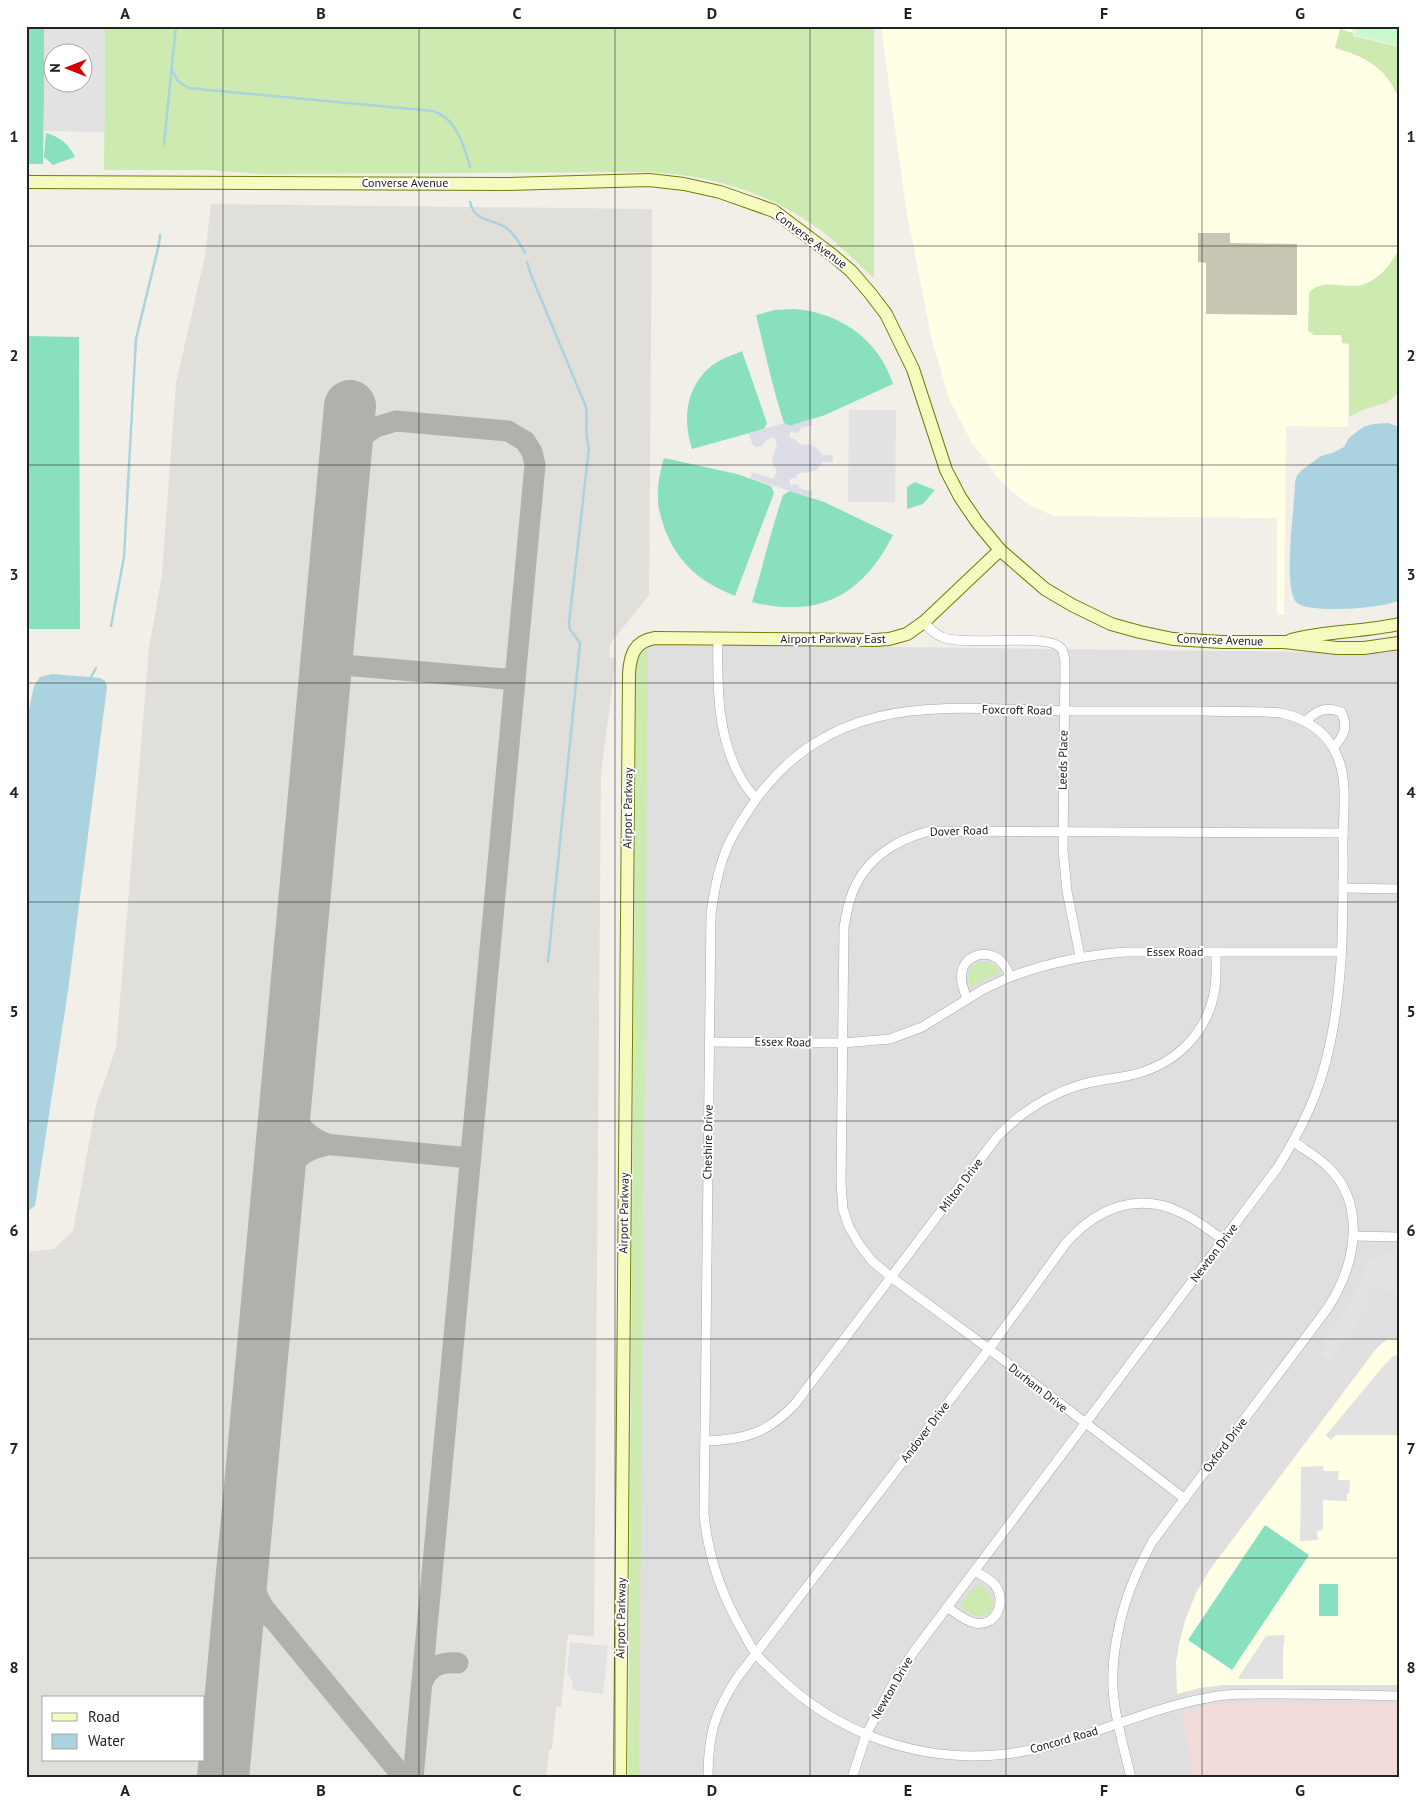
<svg xmlns="http://www.w3.org/2000/svg" width="1425" height="1804" viewBox="0 0 1425 1804" font-family="'PT Sans',sans-serif">
	<style>
		.residential { fill: #e0dfdf }
		.commercial { fill: #f2dad9 }
		.education { fill: #ffffe5 }
		.airport { fill: #e1dfda; fill-rule: evenodd }
		.construction { fill: #c7c7b4 }
		.grass { fill: #cdebb0 }
		.park { fill: #c8facc }
		.pitch { fill: #88e0be }
		.parking { fill: #e2e2e2; fill-rule: evenodd }
		.plaza { fill: #dddde8 }
		.water { fill: #aad3df }
		.lines { fill: none; stroke-linecap: round; stroke-linejoin: round }
		.stream { stroke: #aad3df; stroke-width: 2.5 }
		.taxiway { stroke: #b1b0ac; stroke-width: 21 }
		.runway { stroke: #b1b0ac; stroke-width: 52 }
		.street-casing { stroke: #a9a9a9; stroke-width: 10 }
		.secondary-casing { stroke: #707d05; stroke-width: 14 }
		.street { stroke: #fff; stroke-width: 9 }
		.secondary { stroke: #f7fabf; stroke-width: 12 }
		.grid { fill: none; stroke: #222; stroke-width: 1; stroke-opacity: 0.55 }
		.labels { text-anchor: middle; stroke-width: 4; stroke-linejoin: round; paint-order: stroke }
		.street-label { font-size: 12px; fill: #222; stroke: #fff }
		.neatline { fill: none; stroke: #222; stroke-width: 2 }
		.grid-label { font-size: 16px; text-anchor: middle; font-weight: bold; fill: #222 }
	</style>
	<rect width="100%" height="100%" fill="#f2efe9"/>
	<path class="residential" d="M655 644 1385 653 1399 649V1778H637V659L644 648Z"/>
	<path class="commercial" d="M1241 1702 1399 1704V1778H1192L1190 1756 1181 1713 1213 1705Z"/>
	<g class="education">
		<path d="M881 26H1352V36L1399 48V386L1349 332 1348 427 1286 426 1284 615H1277V518L1053 516 1028 504 1003 484 972 443 950 401 932 341 906 208Z"/>
		<path d="M1387 1340H1399V1685H1223L1200 1688 1177 1694 1176 1662 1179 1644 1185 1621 1196 1593 1211 1568 1282 1474 1376 1349 1381 1344Z"/>
	</g>
	<path class="airport" d="M211 204 652 209 649 595 610 644 609 657 616 658 601 773 594 1637 568 1634 561 1707H556L552 1749 549 1750 546 1777 547 1778H26V1252L54 1249 73 1231 96 1105 116 1048 149 648 162 574 176 383 205 256ZM44 1698H204V1760H44Z"/>
	<path class="construction" d="M1198 233H1230V243L1297 244V315L1206 314V263L1198 262Z"/>
	<g class="grass">
		<path d="M105 26H874V278C857 263 841 246 823 232 770 192 709 174 644 172L262 174 208 170H104Z"/>
		<path d="M1340 29 1353 33V36L1399 47V99C1386 67 1366 57 1335 48Z"/>
		<path d="M1399 250V393L1386 403 1365 409 1349 417V344L1342 343 1341 335H1314L1308 331 1309 293C1321 277 1345 289 1362 285 1380 279 1390 265 1399 250Z"/>
		<path d="M648 649 639 1778H628L636 694C637 679 632 657 648 649Z"/>
		<path d="M980 962C990 962 994 964 1000 972L971 987C966 976 969 967 980 962Z"/>
		<path d="M978 1584C988 1591 992 1595 994 1607 982 1624 973 1616 959 1606Z"/>
	</g>
	<path class="park" d="M1354 26H1399V46L1355 35Z"/>
	<g class="pitch">
		<path d="M26 26H45L43 164H26Z"/>
		<path d="M46 133C60 137 68 143 75 157L53 165 44 157Z"/>
		<path d="M795 309C841 313 879 340 893 384L825 415 790 426 784 423C772 387 765 351 756 315L775 310Z"/>
		<path d="M26 336 79 337 80 629H26Z"/>
		<path d="M742 351 767 423 764 429 692 449C682 418 686 385 714 364 723 358 733 355 742 351Z"/>
		<path d="M664 458 737 474 771 486 774 493 735 596C701 582 679 565 665 530 662 520 658 510 658 500 657 485 660 472 664 458Z"/>
		<path d="M915 482 935 490 923 504 907 509V487Z"/>
		<path d="M790 491 824 502 893 535C863 595 819 619 752 602 763 566 771 530 783 495Z"/>
		<path d="M1265 1525 1309 1555 1232 1670 1188 1640Z"/>
		<rect x="1319" y="1584" width="19" height="32"/>
	</g>
	<g class="parking">
		<path d="M44 26H105L104 132 44 131ZM82 52V82H52V52Z"/>
		<path d="M849 410H896L895 502H848Z"/>
		<path d="M1383 1254H1399V1286L1397 1290 1369 1289 1368 1306 1356 1325 1328 1361 1320 1353 1327 1345 1325 1337 1340 1318 1355 1292 1368 1262 1373 1257Z"/>
		<path d="M1399 1354V1431H1397V1435H1336L1331 1440 1326 1435 1380 1370 1392 1357Z"/>
		<path d="M1323 1466 1324 1471H1339L1338 1480H1350L1349 1494H1347V1501L1323 1500V1530L1317 1531 1318 1540 1300 1541 1301 1467Z"/>
		<path d="M1285 1635 1283 1650V1679H1241L1238 1678 1266 1636Z"/>
		<path d="M570 1642 608 1646 603 1694 572 1690 573 1683 567 1673Z"/>
	</g>
	<path class="plaza" d="M811 419 813 425 802 428 798 433 790 432V438L797 440V442L802 445 807 444 816 447 822 455H833V462H822L817 470 807 473 802 472 797 475V477L790 479V485L797 484 800 488 813 492 811 498 750 478 752 472 773 479 777 471 773 464 772 458 777 446 774 437 766 440 762 446 756 447 752 444 749 433 784 423 790 426Z"/>
	<g class="water">
		<path d="M1388 423 1399 427V601C1391 603 1384 605 1376 606 1362 609 1307 612 1297 603 1282 591 1295 503 1295 482L1297 475 1302 470 1321 456 1332 453 1344 447 1349 438 1363 427 1373 424Z"/>
		<path d="M52 674 100 678 105 681 107 687 68 991 35 1206 26 1212V723L34 686 40 677Z"/>
	</g>
	<g class="lines">
		<g class="stream">
			<path d="M171 68 177 80 188 88 433 111C456 118 464 145 470 167"/>
			<path d="M164 144 176 26"/>
			<path d="M470 202C475 222 490 218 505 227 514 233 520 243 525 253"/>
			<path d="M527 262 531 275 586 407C588 421 584 435 589 448L569 623 570 629 580 643 548 962"/>
			<path d="M111 626 124 557 136 339 159 244 160 235"/>
			<path d="M91 677 96 668"/>
		</g>
		<g class="taxiway">
			<path d="M344 480 351 452 361 437 376 427 396 421 508 431 525 441 532 452 535 465 413 1778"/>
			<path d="M324 690C327 677 330 668 344 665L515 680"/>
			<path d="M287 1088C291 1114 299 1133 325 1143"/>
			<path d="M282 1140 470 1158"/>
			<path d="M277 1194C285 1170 297 1151 324 1146"/>
			<path d="M246 1535C247 1562 250 1585 264 1608L404 1778"/>
			<path d="M235 1649C237 1635 240 1621 256 1615 262 1613 266 1613 271 1618"/>
			<path d="M422 1683C429 1666 440 1662 458 1663"/>
		</g>
		<path class="runway" d="M223 1778 350 406"/>
		<g class="street-casing">
			<g id="street">
				<path d="M924 622C929 628 934 634 942 637 966 647 1047 632 1061 648 1065 653 1065 661 1065 667L1063 850 1067 891 1080 956"/>
				<path d="M718 639C717 687 717 738 742 780 746 787 751 793 756 799 749 810 741 821 735 832 720 857 715 886 711 914L704 1514C708 1557 722 1596 743 1632 747 1639 751 1648 756 1654 762 1661 770 1668 777 1675 837 1734 921 1764 1006 1754 1075 1746 1139 1710 1207 1698 1230 1693 1254 1694 1277 1694 1318 1694 1358 1695 1399 1696"/>
				<path d="M1306 721C1317 710 1327 706 1341 712 1349 727 1344 736 1333 748"/>
				<path d="M756 799C842 684 957 711 1081 711 1123 711 1164 711 1206 711 1231 712 1256 711 1281 713 1307 719 1328 732 1338 758 1348 783 1343 815 1343 841 1343 919 1345 999 1322 1075 1312 1108 1296 1138 1278 1167L915 1650 896 1678 866 1735 852 1778"/>
				<path d="M1343 888 1399 889"/>
				<path d="M967 999C964 990 960 982 962 972 965 956 983 950 997 958 1004 962 1007 969 1010 977 1050 962 1085 955 1126 952H1342"/>
				<path d="M709 1042 843 1043 890 1039 922 1027 984 989 1010 977"/>
				<path d="M1354 1236 1399 1237"/>
				<path d="M705 1441C744 1440 768 1433 795 1404L997 1137C1020 1113 1047 1095 1080 1085 1099 1079 1120 1079 1139 1073 1177 1062 1206 1033 1214 994 1217 980 1216 966 1216 952"/>
				<path d="M1185 1499 989 1349 891 1277 872 1261 859 1244 849 1227 843 1209 841 1183 844 927C846 918 847 909 850 900 861 862 893 840 930 831L1343 833"/>
				<path d="M947 1607C956 1613 965 1621 975 1623 997 1627 1007 1601 995 1585 990 1579 981 1575 975 1571"/>
				<path d="M708 1778C708 1736 714 1713 737 1678L989 1349 1066 1243C1097 1208 1138 1191 1182 1213 1197 1220 1210 1231 1224 1240"/>
				<path d="M1131 1778C1125 1752 1117 1726 1114 1700 1109 1662 1120 1611 1135 1577 1140 1565 1146 1554 1152 1542L1327 1309C1355 1267 1368 1206 1328 1167 1318 1157 1305 1150 1294 1142"/>
			</g>
		</g>
		<g class="secondary-casing">
			<g id="secondary">
				<path d="M26 182 506 184 649 180 684 184 720 192 774 211 831 254 851 271 870 293 886 314 913 369 946 470 960 497 977 522 1000 550 1045 589 1072 605 1111 624 1140 632 1173 639 1222 642H1284L1337 648H1364L1399 643"/>
				<path d="M1291 640C1326 631 1363 632 1399 624"/>
				<path d="M620 1778 629 674C630 656 634 641 655 638L876 640 889 639 907 634 924 622 1000 550"/>
			</g>
		</g>
		<use href="#street" class="street"/>
		<use href="#secondary" class="secondary"/>
	</g>
	<path class="grid" d="M223 26V1778M419 26V1778M615 26V1778M810 26V1778M1006 26V1778M1202 26V1778M26 246H1399M26 465H1399M26 683H1399M26 902H1399M26 1121H1399M26 1339H1399M26 1558H1399"/>
	<g class="labels">
		<g class="street-label">
			<text x="405" y="187">Converse Avenue</text>
			<text transform="translate(811 240) rotate(37)" y="4">Converse Avenue</text>
			<text x="833" y="643">Airport Parkway East</text>
			<text transform="translate(1220 640) rotate(2)" y="4">Converse Avenue</text>
			<text transform="translate(1017 710) rotate(1)" y="4">Foxcroft Road</text>
			<text transform="translate(1063 760) rotate(-89)" y="4">Leeds Place</text>
			<text transform="translate(628 808) rotate(-89)" y="4">Airport Parkway</text>
			<text transform="translate(959 831) rotate(-2)" y="4">Dover Road</text>
			<text x="1175" y="956">Essex Road</text>
			<text transform="translate(783 1042) rotate(1)" y="4">Essex Road</text>
			<text transform="translate(708 1142) rotate(-89)" y="4">Cheshire Drive</text>
			<text transform="translate(961 1185) rotate(-53)" y="4">Milton Drive</text>
			<text transform="translate(624 1213) rotate(-89)" y="4">Airport Parkway</text>
			<text transform="translate(1214 1253) rotate(-53)" y="4">Newton Drive</text>
			<text transform="translate(1038 1388) rotate(38)" y="4">Durham Drive</text>
			<text transform="translate(925 1432) rotate(-53)" y="4">Andover Drive</text>
			<text transform="translate(1225 1445) rotate(-53)" y="4">Oxford Drive</text>
			<text transform="translate(621 1618) rotate(-89)" y="4">Airport Parkway</text>
			<text transform="translate(892 1688) rotate(-60)" y="4">Newton Drive</text>
			<text transform="translate(1064 1740) rotate(-16)" y="4">Concord Road</text>
		</g>
	</g>
	<rect width="1425" height="1804" fill="none" stroke="#ffffff" stroke-width="55"/>
	<rect x="42" y="1696" width="162" height="65" fill="#ffffff" stroke="#a7a7a7"/>
	<rect x="52" y="1713" width="25" height="8" fill="#f7fabf" stroke="#a7a7a7"/>
	<text x="88" y="1722" font-size="15" fill="#222222">Road</text>
	<rect x="52" y="1734" width="25" height="15" fill="#aad3df" stroke="#a7a7a7"/>
	<text x="88" y="1746" font-size="15" fill="#222222">Water</text>
	<g transform="translate(68 68) rotate(270)"><circle r="24" fill="#ffffff" stroke="#a7a7a7"/>
	<path d="M0-4L9 19L0 12L-9 19Z" fill="#d40000"/>
	<text y="-8" font-size="14" font-weight="bold" text-anchor="middle" fill="#222222">N</text>
	</g>
	<rect x="28" y="28" width="1370" height="1748" class="neatline"/>
	<g class="grid-label">
		<text x="125" y="19">A</text>
		<text x="321" y="19">B</text>
		<text x="517" y="19">C</text>
		<text x="712" y="19">D</text>
		<text x="908" y="19">E</text>
		<text x="1104" y="19">F</text>
		<text x="1300" y="19">G</text>
		<text x="14" y="142">1</text>
		<text x="1411" y="142">1</text>
		<text x="14" y="361">2</text>
		<text x="1411" y="361">2</text>
		<text x="14" y="580">3</text>
		<text x="1411" y="580">3</text>
		<text x="14" y="798">4</text>
		<text x="1411" y="798">4</text>
		<text x="14" y="1017">5</text>
		<text x="1411" y="1017">5</text>
		<text x="14" y="1236">6</text>
		<text x="1411" y="1236">6</text>
		<text x="14" y="1454">7</text>
		<text x="1411" y="1454">7</text>
		<text x="14" y="1673">8</text>
		<text x="1411" y="1673">8</text>
		<text x="125" y="1796">A</text>
		<text x="321" y="1796">B</text>
		<text x="517" y="1796">C</text>
		<text x="712" y="1796">D</text>
		<text x="908" y="1796">E</text>
		<text x="1104" y="1796">F</text>
		<text x="1300" y="1796">G</text>
	</g>
</svg>
